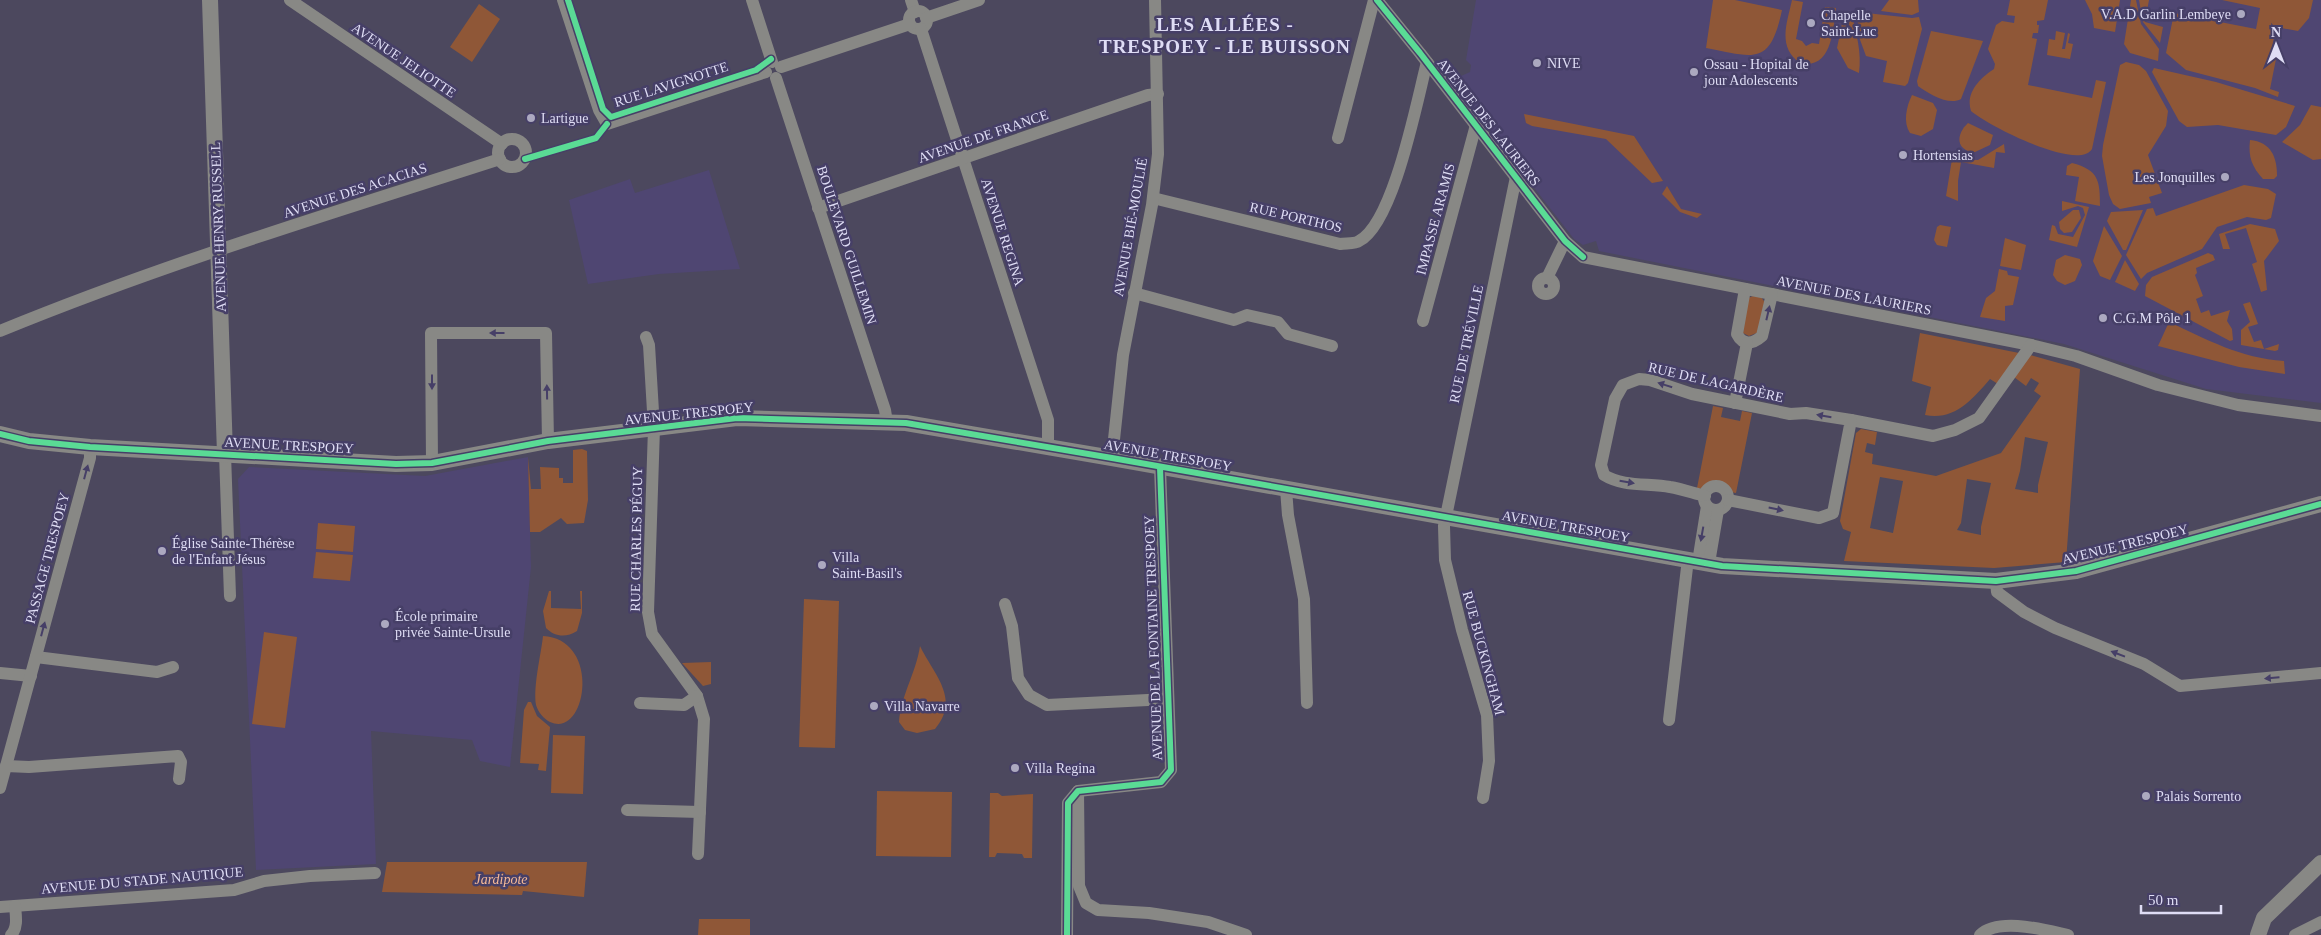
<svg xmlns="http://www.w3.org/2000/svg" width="2321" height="935" viewBox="0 0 2321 935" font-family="'Times New Roman',serif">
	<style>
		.built { fill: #4f4672 }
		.green { fill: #8f5737; fill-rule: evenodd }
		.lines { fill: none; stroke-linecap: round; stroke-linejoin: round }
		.minor { stroke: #888885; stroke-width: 12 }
		.tertiary { stroke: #888885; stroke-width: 16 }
		.cycleway-casing { stroke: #463f67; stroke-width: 9 }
		.cycleway { stroke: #5adb95; stroke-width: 6 }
		.oneway { fill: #463f67 }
		.poi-dot { fill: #aca9c0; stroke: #463f67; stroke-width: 2 }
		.labels { text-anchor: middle; stroke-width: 5; stroke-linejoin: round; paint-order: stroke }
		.poi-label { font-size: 14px; fill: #dfddf5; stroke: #463f67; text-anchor: start }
		.street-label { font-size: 14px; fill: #dfddf5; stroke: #463f67 }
		.park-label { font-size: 14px; font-style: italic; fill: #f4b997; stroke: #463f67 }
		.district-label { font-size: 19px; font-weight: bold; letter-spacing: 1px; fill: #dfddf5; stroke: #463f67 }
	</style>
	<rect width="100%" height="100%" fill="#4c485e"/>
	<g class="built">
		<path d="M1476 0H2321V403L2206 389 2064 344 1599 251 1596 241 1583 245 1574 239 1459 91 1461 76 1470 72 1471 65 1466 60Z"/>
		<path d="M709 170 740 269 659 274 588 284 569 200 630 179 635 193Z"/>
		<path d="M528 457 531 567 510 767 480 761 472 740 371 731 376 864 256 870 238 479 249 467 425 476Z"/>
	</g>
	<g class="green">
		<path d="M1713 0H1735L1782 10C1770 67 1754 57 1706 48Z"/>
		<path d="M1792 0 1803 2 1796 39 1802 41 1806 46 1812 43 1819 44 1825 7 1836 8C1833 30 1832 70 1800 63 1777 47 1787 23 1792 0Z"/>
		<path d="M1889 0H1918L1919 12 1912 15 1881 11Z"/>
		<path d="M2010 0H2048L2044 20 2037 21V25H2039L2038 33H2033L2032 38 2037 39 2028 85 2092 98 2096 80 2106 82 2092 149C2078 172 1987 125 1971 111 1965 93 1980 78 1994 69L1995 64 1988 49 1996 25 2002 21 2014 23 2015 16 2007 15Z"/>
		<path d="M2085 0H2120L2115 32 2094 28 2092 14Z"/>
		<path d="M2131 0H2136L2141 24 2159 49 2158 61 2130 53 2124 44Z"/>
		<path d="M2139 0H2149L2145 22 2163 27 2160 43 2143 22Z"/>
		<path d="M2222 0H2313L2309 18 2298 31 2276 27 2270 58 2276 59 2270 89 2279 92 2278 97 2255 88 2186 70 2166 53 2174 13 2256 29 2260 8Z"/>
		<path d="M479 4 500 19 472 62 450 47Z"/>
		<path d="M1847 12 1852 13C1856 34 1862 52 1859 73L1848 68 1837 48 1844 14Z"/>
		<path d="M1857 12 1912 18 1919 17 1922 29 1908 83 1905 86 1883 82 1887 61 1866 56 1859 37Z"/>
		<path d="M1931 31 1983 41 1961 99C1949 106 1929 94 1918 86L1917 81Z"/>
		<path d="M2056 31 2065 33 2062 49H2065L2068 33 2070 34 2068 43 2073 44 2070 59 2047 55 2049 39 2055 40Z"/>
		<path d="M2126 62 2139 65 2146 71 2168 111 2166 126 2148 155 2162 193 2149 197 2151 203 2120 209 2113 204 2109 195 2102 156 2103 145 2120 65Z"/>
		<path d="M2154 68 2216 82 2295 106 2286 127 2276 135 2218 125 2187 127 2179 121 2152 72Z"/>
		<path d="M1912 95 1933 103 1937 110 1933 129 1921 136 1910 133C1903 123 1906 107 1912 95Z"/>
		<path d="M2311 105 2321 107V159L2313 160 2282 142 2300 125Z"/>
		<path d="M1524 114 1634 136 1663 181 1652 183 1606 139 1532 126 1526 123Z"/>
		<path d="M1968 123 1993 135 1990 145 1975 152C1955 151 1956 134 1968 123Z"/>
		<path d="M2250 140C2271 142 2277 157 2277 176L2274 179H2263C2252 167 2248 157 2250 140Z"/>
		<path d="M2004 144 2005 153 1996 152 1994 168 1961 162 1958 181V201L1946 196 1952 159 1978 160Z"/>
		<path d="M2072 163C2099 170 2100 181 2100 206L2075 201 2079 177 2066 175 2067 166Z"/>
		<path d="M2244 185 2268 189 2276 194 2271 218 2266 220 2247 217 2217 227 2202 249 2147 273 2141 279 2126 255 2147 209 2153 208 2156 216Z"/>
		<path d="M1667 186 1681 209 1702 214 1697 218 1680 212 1662 194Z"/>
		<path d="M2062 201 2089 207 2077 247 2049 240 2052 225 2055 226 2058 234 2073 237 2085 215 2083 208 2078 206 2062 211Z"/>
		<path d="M2073 210H2079L2081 218 2072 232 2064 233 2060 229 2059 222Z"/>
		<path d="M2143 210 2126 250H2123L2107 221 2111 212Z"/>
		<path d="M2250 224 2275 229 2279 241 2264 261 2267 290 2261 292 2252 264 2257 262 2246 228 2225 234 2230 249H2223L2219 234Z"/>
		<path d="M1940 225 1951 227 1947 247 1937 245 1934 240 1937 227Z"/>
		<path d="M2104 226 2122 256 2110 280 2100 276 2093 261Z"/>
		<path d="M2005 238 2026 245 2021 270 2000 266Z"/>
		<path d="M2208 253 2213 255 2215 260 2196 268 2197 273 2195 275 2203 296 2196 299 2201 313 2209 310 2211 316 2230 310 2227 321 2232 329 2233 340 2230 341 2145 296 2146 285 2152 277Z"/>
		<path d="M2065 255 2080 259 2082 265 2075 281 2065 285 2057 281 2053 275 2056 260Z"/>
		<path d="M2125 260 2139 284 2135 291 2115 282Z"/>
		<path d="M1999 269 2007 271 2008 275 2019 277 2013 305 2005 306V321L1980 317 1986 298 1995 291Z"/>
		<path d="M1753 296 1761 297 1766 304 1759 332 1749 336 1743 333 1748 298Z"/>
		<path d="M2250 302 2258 324 2248 327 2254 342 2261 340 2264 349 2279 344 2278 350 2275 351 2241 345V330L2250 322 2243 304Z"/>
		<path d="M2169 322C2208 340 2240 358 2284 361L2285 374 2239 367 2158 346Z"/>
		<path d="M1920 333 2019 353 1998 384 1990 379C1972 400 1954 421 1925 415L1931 387 1912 381Z"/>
		<path d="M2030 355 2080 369 2066 562 1994 568 1844 561 1851 532 1843 529 1840 521 1856 433 1861 429 1877 432 1875 445 1867 443 1865 452 1873 454 1872 464 1936 476 2001 453 2041 396 2034 391 2039 383 2031 378 2026 386 2014 377ZM2025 437 2048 442 2038 485V493L2015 489 2020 471ZM1880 477 1903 481 1893 533 1870 528ZM1967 479 1991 483 1981 527V535L1957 530 1961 523Z"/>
		<path d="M1713 406 1723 408 1721 417 1740 421 1742 411 1752 413 1736 493 1731 492 1724 484 1712 482 1702 489 1697 488Z"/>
		<path d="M582 449 587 451 588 500 584 523 567 524 561 518 540 532H530L528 457 531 489H541L540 467 559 468V478H563V483H573V450Z"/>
		<path d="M318 523 355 526 353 552 316 549Z"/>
		<path d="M316 552 353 555 350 581 313 578Z"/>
		<path d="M549 591H551V608L581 609 580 591H582V613L577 631C566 638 555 637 546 628L543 611Z"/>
		<path d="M804 599 839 601 835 748 799 747Z"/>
		<path d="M264 632 297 637 285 728 252 724Z"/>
		<path d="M543 636C602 639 587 739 550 722 544 719 538 712 536 705 533 686 541 655 543 636Z"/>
		<path d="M920 646C934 675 961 699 935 729L917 733 905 730 899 722C901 695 916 673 920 646Z"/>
		<path d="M711 662V684L703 686 682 663Z"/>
		<path d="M528 702H531L537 716 550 727 546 771 538 770 539 764 520 763 524 710Z"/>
		<path d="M553 735 585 736 583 794 551 793Z"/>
		<path d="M877 791 952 792 951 857 876 856Z"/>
		<path d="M990 793H998L1002 796 1033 794 1032 858H1024L1022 854 997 853 995 857H989Z"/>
		<path d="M387 862H587L584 897 523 891 522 895 382 892Z"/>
		<path d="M699 919H750V935H698Z"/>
	</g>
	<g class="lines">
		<g class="minor">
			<path d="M290 0 502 144"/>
			<path d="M563 0 599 110 607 124 766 72"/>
			<path d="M752 0 772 62"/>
			<path d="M911 0 915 12"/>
			<path d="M1377 0 1420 53 1565 241 1583 257 2031 345 2076 356 2158 385 2238 405 2321 416"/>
			<circle cx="918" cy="20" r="9"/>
			<path d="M926 18 979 0"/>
			<path d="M921 29 1048 420V447"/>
			<path d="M781 67 910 24"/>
			<path d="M776 78 885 410 887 423"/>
			<path d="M1338 138 1374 0"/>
			<circle cx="512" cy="153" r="14"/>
			<path d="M1153 198 1340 244C1346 243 1355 244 1359 241 1394 223 1417 100 1427 62"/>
			<path d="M818 208 1148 95 1158 94"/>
			<circle cx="1546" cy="286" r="8"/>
			<path d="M1547 278 1565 241"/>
			<path d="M1745 289 1737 334C1743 346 1753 344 1762 336L1772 294"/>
			<path d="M1134 293 1234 320 1247 315 1278 322 1288 334 1332 346"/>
			<path d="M1423 321 1476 125"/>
			<path d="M0 331C163 264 332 213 500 159"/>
			<path d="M646 337 649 345 654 428 648 612 652 634 697 696 704 719 698 854"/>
			<path d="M1735 403 1747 343"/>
			<path d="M1851 420 1933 436 1955 430 1979 418 2031 345"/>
			<path d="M225 454 230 596"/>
			<path d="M1112 458 1123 355 1152 205 1158 154 1155 0"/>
			<path d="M432 463 431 333H546L548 441"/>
			<circle cx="1716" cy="498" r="12"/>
			<path d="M1286 489 1288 515 1304 599 1307 703"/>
			<path d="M1705 496C1693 493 1682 489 1670 487 1649 483 1623 487 1604 475L1601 465 1615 399 1623 385 1639 379 1650 380 1692 394 1790 414 1806 413 1851 420 1833 513 1819 518 1728 500"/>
			<path d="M1698 562 1707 506"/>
			<path d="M1709 563 1718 510"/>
			<path d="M1996 581 1997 592 2024 612 2055 628 2144 664 2180 686 2321 673"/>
			<path d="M1005 604 1012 626 1018 678 1029 695 1047 705 1168 699"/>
			<path d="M36 657 157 672 173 667"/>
			<path d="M0 673 31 676"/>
			<path d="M640 703 684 705 697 696"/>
			<path d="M1669 720 1688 559"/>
			<path d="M6 766 29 767 178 756 181 762 179 779"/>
			<path d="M0 788 90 458V447"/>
			<path d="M1078 791 1079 886 1086 903 1098 910 1149 913 1208 922 1246 935"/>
			<path d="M1483 798 1489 761 1487 715 1462 630 1445 560 1444 526 1516 177"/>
			<path d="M627 810 700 812"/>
			<path d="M0 907 234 890 264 881 310 876 375 873"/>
			<path d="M11 935C18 928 16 916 15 906"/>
			<path d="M1067 935 1068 803 1078 791 1161 782 1171 770 1160 467"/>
			<path d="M1980 935C1999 917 2045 930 2068 935"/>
			<path d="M2295 935 2321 922"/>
		</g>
		<g class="tertiary">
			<path d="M210 0 225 454"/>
			<path d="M0 434 29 441 90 447 396 464 432 463 548 441 737 418 906 423 1112 458 1722 566 1996 581 2076 571 2321 504"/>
			<path d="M2258 935 2264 918 2321 863"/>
		</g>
		<g class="cycleway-casing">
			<g id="cycleway">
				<path d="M568 0 603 109 611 117 756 70 771 59"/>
				<path d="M1377 0 1420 53 1565 241 1583 257"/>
				<path d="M525 159 596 138 607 124"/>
				<path d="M0 434 29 441 90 447 396 464 432 463 548 441 737 418 906 423 1112 458 1722 566 1996 581 2076 571 2321 504"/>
				<path d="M1067 935 1068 803 1078 791 1161 782 1171 770 1160 467"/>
			</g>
		</g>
		<use href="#cycleway" class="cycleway"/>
	</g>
	<defs><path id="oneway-solid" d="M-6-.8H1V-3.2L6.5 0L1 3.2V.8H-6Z" transform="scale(1.25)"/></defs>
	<g class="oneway">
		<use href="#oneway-solid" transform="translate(1768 313) rotate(-77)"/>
		<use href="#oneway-solid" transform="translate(497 333) rotate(180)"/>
		<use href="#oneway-solid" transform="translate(432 382) rotate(90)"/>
		<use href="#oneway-solid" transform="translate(1665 385) rotate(-163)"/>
		<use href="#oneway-solid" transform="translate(547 392) rotate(-91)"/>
		<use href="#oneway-solid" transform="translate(1824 416) rotate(-170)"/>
		<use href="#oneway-solid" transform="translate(86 472) rotate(-75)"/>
		<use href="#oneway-solid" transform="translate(1627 482) rotate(10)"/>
		<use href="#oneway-solid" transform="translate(1776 509) rotate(12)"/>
		<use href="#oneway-solid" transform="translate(1702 534) rotate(100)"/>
		<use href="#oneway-solid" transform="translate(43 629) rotate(-75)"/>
		<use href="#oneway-solid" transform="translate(2118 654) rotate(-159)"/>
		<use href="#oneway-solid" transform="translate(2272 678) rotate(175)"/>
	</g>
	<g class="poi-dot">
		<circle cx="2241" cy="14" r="5"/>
		<circle cx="1811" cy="23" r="5"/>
		<circle cx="1537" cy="63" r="5"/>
		<circle cx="1694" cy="72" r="5"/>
		<circle cx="531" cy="118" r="5"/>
		<circle cx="1903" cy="155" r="5"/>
		<circle cx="2225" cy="177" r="5"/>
		<circle cx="2103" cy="318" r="5"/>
		<circle cx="162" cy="551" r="5"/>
		<circle cx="822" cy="565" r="5"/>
		<circle cx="385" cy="624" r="5"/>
		<circle cx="874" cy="706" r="5"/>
		<circle cx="1015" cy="768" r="5"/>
		<circle cx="2146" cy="796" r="5"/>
	</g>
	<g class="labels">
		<g class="poi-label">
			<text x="2231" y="19" text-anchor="end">V.A.D Garlin Lembeye</text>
			<text x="1821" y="20">Chapelle<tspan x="1821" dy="16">Saint-Luc</tspan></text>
			<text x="1547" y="68">NIVE</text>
			<text x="1704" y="69">Ossau - Hopital de<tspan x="1704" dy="16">jour Adolescents</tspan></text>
			<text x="541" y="123">Lartigue</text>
			<text x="1913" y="160">Hortensias</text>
			<text x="2215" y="182" text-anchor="end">Les Jonquilles</text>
			<text x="2113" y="323">C.G.M Pôle 1</text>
			<text x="172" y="548">Église Sainte-Thérèse<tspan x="172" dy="16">de l'Enfant Jésus</tspan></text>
			<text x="832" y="562">Villa<tspan x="832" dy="16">Saint-Basil's</tspan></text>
			<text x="395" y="621">École primaire<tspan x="395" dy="16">privée Sainte-Ursule</tspan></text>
			<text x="884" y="711">Villa Navarre</text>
			<text x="1025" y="773">Villa Regina</text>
			<text x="2156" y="801">Palais Sorrento</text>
		</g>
		<g class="street-label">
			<text transform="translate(404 60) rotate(34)" y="5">AVENUE JELIOTTE</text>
			<text transform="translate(671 84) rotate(-18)" y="5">RUE LAVIGNOTTE</text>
			<text transform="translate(1489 122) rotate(52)" y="5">AVENUE DES LAURIERS</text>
			<text transform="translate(983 136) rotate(-19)" y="5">AVENUE DE FRANCE</text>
			<text transform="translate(355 190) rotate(-18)" y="5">AVENUE DES ACACIAS</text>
			<text transform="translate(1296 217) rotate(13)" y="5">RUE PORTHOS</text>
			<text transform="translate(1435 219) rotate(-75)" y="5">IMPASSE ARAMIS</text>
			<text transform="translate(218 227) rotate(-92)" y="5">AVENUE HENRY RUSSELL</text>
			<text transform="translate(1130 227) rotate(-80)" y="5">AVENUE BIÉ-MOULIÉ</text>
			<text transform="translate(1003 232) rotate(72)" y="5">AVENUE REGINA</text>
			<text transform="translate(847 245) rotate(72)" y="5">BOULEVARD GUILLEMIN</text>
			<text transform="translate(1854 295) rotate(11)" y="5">AVENUE DES LAURIERS</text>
			<text transform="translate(1466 344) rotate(-78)" y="5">RUE DE TRÉVILLE</text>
			<text transform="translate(1716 382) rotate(13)" y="5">RUE DE LAGARDÈRE</text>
			<text transform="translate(689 413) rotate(-6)" y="5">AVENUE TRESPOEY</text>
			<text transform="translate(289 445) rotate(3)" y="5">AVENUE TRESPOEY</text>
			<text transform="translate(1168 455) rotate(10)" y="5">AVENUE TRESPOEY</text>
			<text transform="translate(1566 526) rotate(10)" y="5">AVENUE TRESPOEY</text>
			<text transform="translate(636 539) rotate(-89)" y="5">RUE CHARLES PÉGUY</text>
			<text transform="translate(2125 544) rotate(-14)" y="5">AVENUE TRESPOEY</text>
			<text transform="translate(47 558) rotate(-75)" y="5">PASSAGE TRESPOEY</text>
			<text transform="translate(1153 638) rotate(-92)" y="5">AVENUE DE LA FONTAINE TRESPOEY</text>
			<text transform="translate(1484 653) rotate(75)" y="5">RUE BUCKINGHAM</text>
			<text transform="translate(142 880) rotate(-5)" y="5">AVENUE DU STADE NAUTIQUE</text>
		</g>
		<g class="park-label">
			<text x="501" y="884">Jardipote</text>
		</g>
		<g class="district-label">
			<text x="1225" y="31">LES ALLÉES -<tspan x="1225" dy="22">TRESPOEY - LE BUISSON</tspan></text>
		</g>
	</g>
	<g transform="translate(2276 45)" stroke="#463f67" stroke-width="4" paint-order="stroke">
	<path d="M0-4L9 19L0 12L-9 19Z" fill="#dfddf5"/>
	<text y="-8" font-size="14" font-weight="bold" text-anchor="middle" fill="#dfddf5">N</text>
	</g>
	<path d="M2141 905v8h80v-8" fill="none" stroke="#dfddf5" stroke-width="2.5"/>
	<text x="2148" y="905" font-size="15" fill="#dfddf5" stroke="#463f67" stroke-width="4" paint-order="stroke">50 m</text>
</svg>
